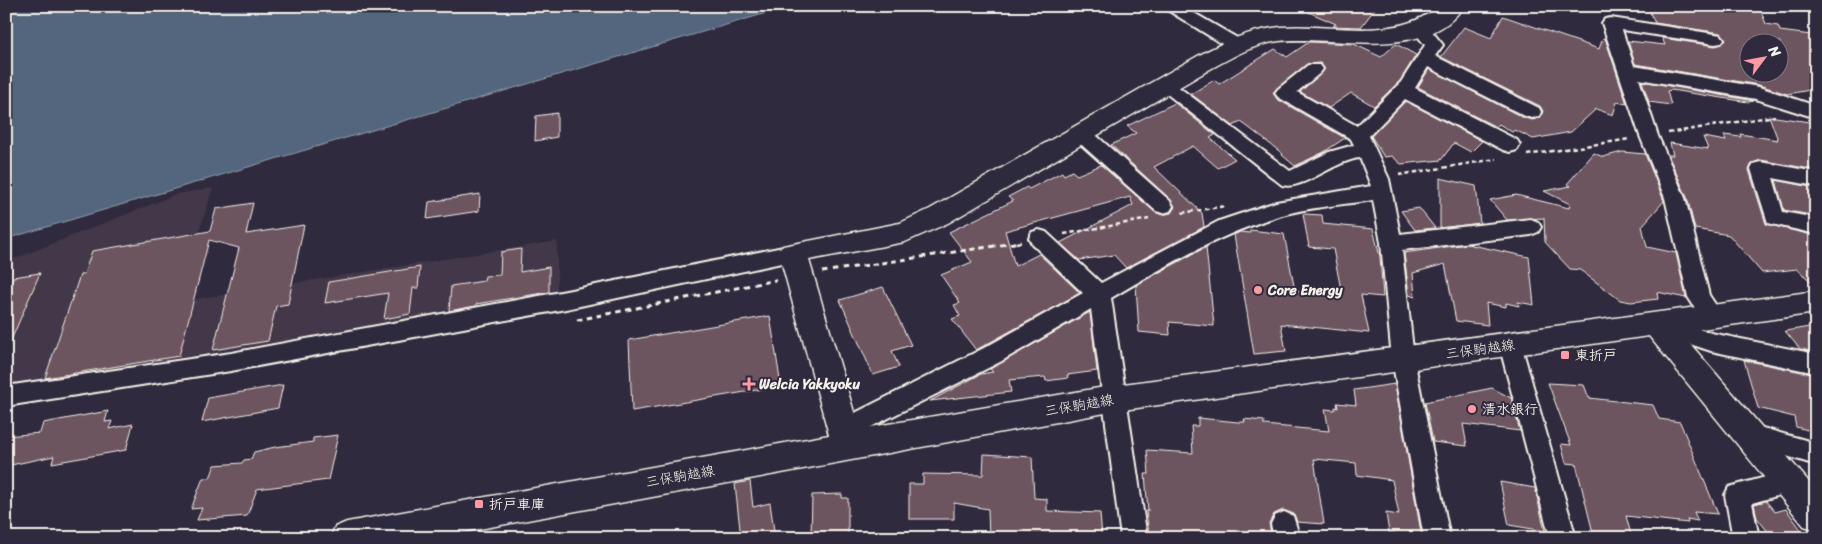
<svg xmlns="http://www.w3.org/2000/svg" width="1822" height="544" viewBox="0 0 1822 544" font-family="Sriracha,'Klee One',sans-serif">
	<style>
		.built { fill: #423748 }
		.water { fill: #53667e; stroke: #939ea8 }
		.building { fill: #6d5561; stroke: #f4f1e8; fill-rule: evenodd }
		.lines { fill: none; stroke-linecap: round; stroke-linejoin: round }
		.street-casing { stroke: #f4f1e8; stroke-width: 4 }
		.secondary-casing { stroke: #f4f1e8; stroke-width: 3 }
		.path-far1 { stroke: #f4f1e8; stroke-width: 2.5; stroke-dasharray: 4.5 3; stroke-linecap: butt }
		.path { stroke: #f4f1e8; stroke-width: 3; stroke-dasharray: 5.5 4.5; stroke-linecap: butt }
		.street { fill: #2f2a3d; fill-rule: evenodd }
		.secondary { fill: #2f2a3d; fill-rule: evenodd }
		.poi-dot { fill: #ff9aa2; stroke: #2f2a3d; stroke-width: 2 }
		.labels { text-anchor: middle; stroke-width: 4; stroke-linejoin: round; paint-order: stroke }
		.poi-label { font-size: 14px; font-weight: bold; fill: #f4f1e8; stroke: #2f2a3d; text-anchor: start }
		.street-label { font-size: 14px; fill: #f4f1e8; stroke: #2f2a3d }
	</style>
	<rect width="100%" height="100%" fill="#2f2a3d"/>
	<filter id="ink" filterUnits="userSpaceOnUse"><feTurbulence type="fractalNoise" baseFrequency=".02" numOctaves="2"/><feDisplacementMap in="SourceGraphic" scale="10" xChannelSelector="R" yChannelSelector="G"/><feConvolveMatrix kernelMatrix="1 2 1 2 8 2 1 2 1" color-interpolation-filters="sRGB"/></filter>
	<g filter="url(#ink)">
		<path class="built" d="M213 188 177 302 557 241V297L6 386V270L11 260 177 194Z"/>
		<path class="water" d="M6 6H790L6 239Z"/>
		<g class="building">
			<path d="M1295 6H1377L1361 27 1333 26 1336 24Z"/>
			<path d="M1647 6H1759L1766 24 1778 26 1780 31 1811 35 1816 44V89L1787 94 1759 85 1635 64 1628 41 1665 45 1662 38 1715 46 1722 44 1726 39 1721 33 1655 23ZM1750 42H1780V72H1750Z"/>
			<path d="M1503 16 1599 49 1603 38H1605L1627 104 1617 102 1613 115 1596 109 1571 132 1533 139 1515 130 1512 132 1499 124 1496 127 1418 87 1429 69 1524 118 1533 120 1541 117 1543 111 1540 106 1441 57 1464 27 1491 38Z"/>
			<path d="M1309 42 1354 44 1381 57 1396 44 1416 55 1400 81 1374 106 1351 93 1329 108 1300 92 1324 70 1320 63 1307 64 1277 88 1273 93 1277 99 1345 138 1324 152 1295 166 1282 155 1283 154 1248 127 1241 122 1233 126 1191 94 1214 80 1219 84 1275 49 1287 57Z"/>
			<path d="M1642 81 1754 101 1748 102 1671 90 1667 91 1671 105 1649 102Z"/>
			<path d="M1405 101 1482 141 1471 152 1454 143 1441 160 1401 164 1392 156 1384 157 1371 136Z"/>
			<path d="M1175 103 1215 135 1210 138 1235 159 1218 168 1193 146 1154 167 1202 213 1204 227 1126 268 1114 255 1079 260 1060 243 1133 205 1130 197 1005 231 1015 266 1039 254 1080 293 976 350 952 319 960 316 954 305 960 303 941 275 972 262 949 232 1013 201 1008 197 1027 187 1029 189 1062 172 1064 175 1072 171 1077 175 1101 165 1155 212 1162 215 1171 213 1175 207 1171 200 1111 145 1136 133 1127 126Z"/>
			<path d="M557 113V137L535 141 536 116Z"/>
			<path d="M1769 116 1816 123V170L1761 160 1752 163 1749 170 1766 224 1816 236V286L1797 269 1762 273 1729 235 1695 229 1687 197 1668 155H1673L1670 143 1708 149 1703 137 1726 141 1724 135 1741 137 1740 134 1778 140Z"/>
			<path d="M1622 152 1645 154 1664 201 1642 226 1647 247 1676 253 1686 298 1657 292 1658 299 1631 302 1620 300 1580 270 1570 269 1545 242 1544 218 1507 220 1490 200 1516 195 1569 208 1570 204 1544 191 1571 186 1567 184 1594 153 1603 157Z"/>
			<path d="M1440 178 1476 186 1480 223 1440 228Z"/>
			<path d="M1776 180 1816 188V216L1784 210Z"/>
			<path d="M480 194 479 211 427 219 429 202Z"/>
			<path d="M253 203 246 234 304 225 288 304 276 306 268 341 213 350 239 248 209 240 179 356 45 378 80 275 84 274 92 251 210 231 216 209Z"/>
			<path d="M1419 208 1435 228 1415 230 1401 211Z"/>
			<path d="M1303 214 1322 215 1323 224 1373 229 1380 257 1383 297 1361 295 1369 333 1281 324 1286 351 1254 354 1234 235 1240 232 1250 233V230L1284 234 1295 291 1342 295 1333 249 1309 247Z"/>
			<path d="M1467 244 1529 257 1534 305 1518 302 1519 306 1506 303V307L1486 303 1488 325 1456 321 1445 264 1413 273 1415 297 1409 295 1404 253Z"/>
			<path d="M1206 247 1214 326 1169 322 1170 335 1139 332 1136 285Z"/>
			<path d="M521 249 520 272 549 267V292L476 304V306L449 311 451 286 484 281 485 276 500 275 501 252Z"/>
			<path d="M420 267 418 288H413L410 314 384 319 388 293 325 303 329 282Z"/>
			<path d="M40 273 6 352V291L13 277Z"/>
			<path d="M883 287 911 345 892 351 899 367 873 375 840 300Z"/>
			<path d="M1090 312 1097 371 1067 375 1068 378 1046 381 1045 377 1009 380 1011 392 930 401 981 374 993 372 990 369Z"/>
			<path d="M770 316 781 386 632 411 629 340Z"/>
			<path d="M1816 326V352L1800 349 1785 331Z"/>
			<path d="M1744 360 1816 375V432L1796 427 1794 417 1758 408Z"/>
			<path d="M1548 383 1584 385 1589 398 1653 405 1659 419 1680 422 1718 514 1694 512 1698 521 1687 519 1688 523 1626 516 1632 538 1593 533 1576 464 1566 463 1561 444 1571 445Z"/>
			<path d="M1395 384 1422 538H1396L1395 533H1389L1386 513 1399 515 1392 480 1357 475 1356 463 1314 459 1324 524 1297 522 1294 514 1283 510 1274 514 1269 523 1272 538H1155V536L1149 535 1146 511H1148L1145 474H1149L1147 450 1193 453 1191 426H1198V418L1238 422H1245L1244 419 1264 421V425L1329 431 1325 409 1335 410V407L1338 408 1337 403 1356 405 1354 390Z"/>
			<path d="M283 385 278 408 202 422 208 398Z"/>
			<path d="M1492 388 1511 398 1520 431 1463 424 1467 446 1433 442 1425 402Z"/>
			<path d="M108 411 105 422 112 421 109 429 133 424 126 450 52 463 54 456 6 466V436L40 433 43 423Z"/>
			<path d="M338 435 328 480 257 489 247 516 197 520 202 508 191 509 203 478H210L215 465 242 463 244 460 251 459 254 452 275 447 313 442V438Z"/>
			<path d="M984 454 1032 457 1034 498 1047 499V511L1100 513 1102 538H989L988 509 954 503V519H909V484H923V474L983 475Z"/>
			<path d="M750 481 753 507 770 503 775 538H741L735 484Z"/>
			<path d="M1500 482 1535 488 1545 531 1509 525Z"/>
			<path d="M842 494V498H848V538H811L812 495Z"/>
			<path d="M1766 501 1775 512 1786 509 1807 538H1773L1757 518 1754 504Z"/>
		</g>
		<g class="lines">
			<g class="street-casing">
				<g id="street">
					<path d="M1161 6H1182L1244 42 1247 46 1244 50H1232Z"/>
					<path d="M1611 18 1715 34 1721 35 1724 39 1721 43 1715 44 1622 30 1634 66 1759 87 1816 106V118L1756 99 1639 79 1658 136 1685 198 1709 295 1723 316 1720 322 1712 325 1704 322 1688 297 1665 198 1640 136 1602 23 1605 19Z"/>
					<path d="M1420 23 1426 24 1443 45 1435 56 1539 108 1541 112 1539 116 1532 118 1525 116 1428 67 1415 88 1517 140 1520 145 1517 150 1510 152 1503 150 1405 99 1369 136 1389 179 1400 234 1531 219 1538 222 1541 227 1538 232 1531 235 1402 250 1414 359 1450 538H1424L1392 359 1381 243 1373 200C1342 205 1307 207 1276 217 1217 235 1164 267 1111 298L1147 538H1121L1091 309 1000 362 851 437 843 440 835 437 831 430 835 423 984 348 1083 293 1032 244 1029 238 1032 232 1039 230 1046 232 1101 283 1219 221 1276 202 1371 186 1360 158C1336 160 1302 191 1282 185L1157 86 1160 82 1166 80 1172 82 1290 171 1329 152 1354 145 1351 139 1278 97 1275 93 1278 89 1308 65H1320L1323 69 1320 73 1297 92 1357 126 1401 82 1425 45 1411 28 1414 24Z"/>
					<path d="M1082 127 1089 129 1170 201 1173 206 1170 211 1163 213 1156 211 1075 139 1073 134 1075 129Z"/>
					<path d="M1761 162 1816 172V186L1773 178 1783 212 1816 218V234L1768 223 1751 169 1754 164Z"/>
					<path d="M793 245 800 247 803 253 800 259 566 309 231 371 6 406V386L231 353 566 291Z"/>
					<path d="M1656 315 1711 333 1816 354V373L1711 351 1648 330 1645 324 1648 318Z"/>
					<path d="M1510 335 1518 337 1521 344 1576 538H1550L1499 344 1502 337Z"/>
					<path d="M1748 424 1816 443V465L1740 442 1736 435 1740 428Z"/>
					<path d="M1788 471 1797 474 1800 482 1797 490 1752 503 1759 538H1733L1725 495 1729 487Z"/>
					<path d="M1284 512 1293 516 1300 538H1274L1271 524 1275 516Z"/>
				</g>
			</g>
			<g class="secondary-casing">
				<path id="secondary" d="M1439 6H1464C1426 63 1335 35 1279 41 1254 44 1234 56 1212 68L948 223 905 242 809 260 859 429 1116 385 1816 291V313L1680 332 1816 490V530L1804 526 1649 336 1116 411 431 538H330L335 527 347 522 829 435 779 253 783 246 900 223 930 209 1196 57C1223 42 1250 30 1281 27 1334 23 1395 43 1439 6Z"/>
			</g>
			<g class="path-far1">
				<path d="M1668 133 1775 116"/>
				<path d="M1527 155 1630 139"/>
				<path d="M1399 175 1496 159"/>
				<path d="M1182 213 1225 206"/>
				<path d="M1064 234 1149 219"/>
				<path d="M1016 243 1021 242"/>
			</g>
			<g class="path">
				<path d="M822 272 1021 242"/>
				<path d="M577 320 776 280"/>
			</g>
			<use href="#street" class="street"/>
			<use href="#secondary" class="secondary"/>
		</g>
	</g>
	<g class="poi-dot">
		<circle cx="1258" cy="290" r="5"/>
		<rect x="1560" y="350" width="10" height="10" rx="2.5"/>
		<path d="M746.5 376.5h5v5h5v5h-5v5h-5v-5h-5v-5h5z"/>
		<circle cx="1472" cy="409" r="5"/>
		<rect x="474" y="499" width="10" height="10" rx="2.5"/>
	</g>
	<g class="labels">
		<g class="poi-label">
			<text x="1268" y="295">Core Energy</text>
			<text x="1575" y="360">東折戸</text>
			<text x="759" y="389">Welcia Yakkyoku</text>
			<text x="1482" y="414">清水銀行</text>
			<text x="489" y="509">折戸車庫</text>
		</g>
		<g class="street-label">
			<text transform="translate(1480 349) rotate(-8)" y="5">三保駒越線</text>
			<text transform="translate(1079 405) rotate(-10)" y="5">三保駒越線</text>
			<text transform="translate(680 476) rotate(-10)" y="5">三保駒越線</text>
		</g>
	</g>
	<rect width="1822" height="544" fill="none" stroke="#2f2a3d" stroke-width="25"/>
	<rect x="12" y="12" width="1797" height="519" fill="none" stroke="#f4f1e8" stroke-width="2" filter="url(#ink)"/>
	<g transform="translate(1764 58) rotate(58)"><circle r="24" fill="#2f2a3d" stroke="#7e7a81"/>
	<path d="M0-4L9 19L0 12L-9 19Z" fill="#ff9aa2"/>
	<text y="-8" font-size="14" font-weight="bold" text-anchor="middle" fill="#f4f1e8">N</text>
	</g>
</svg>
